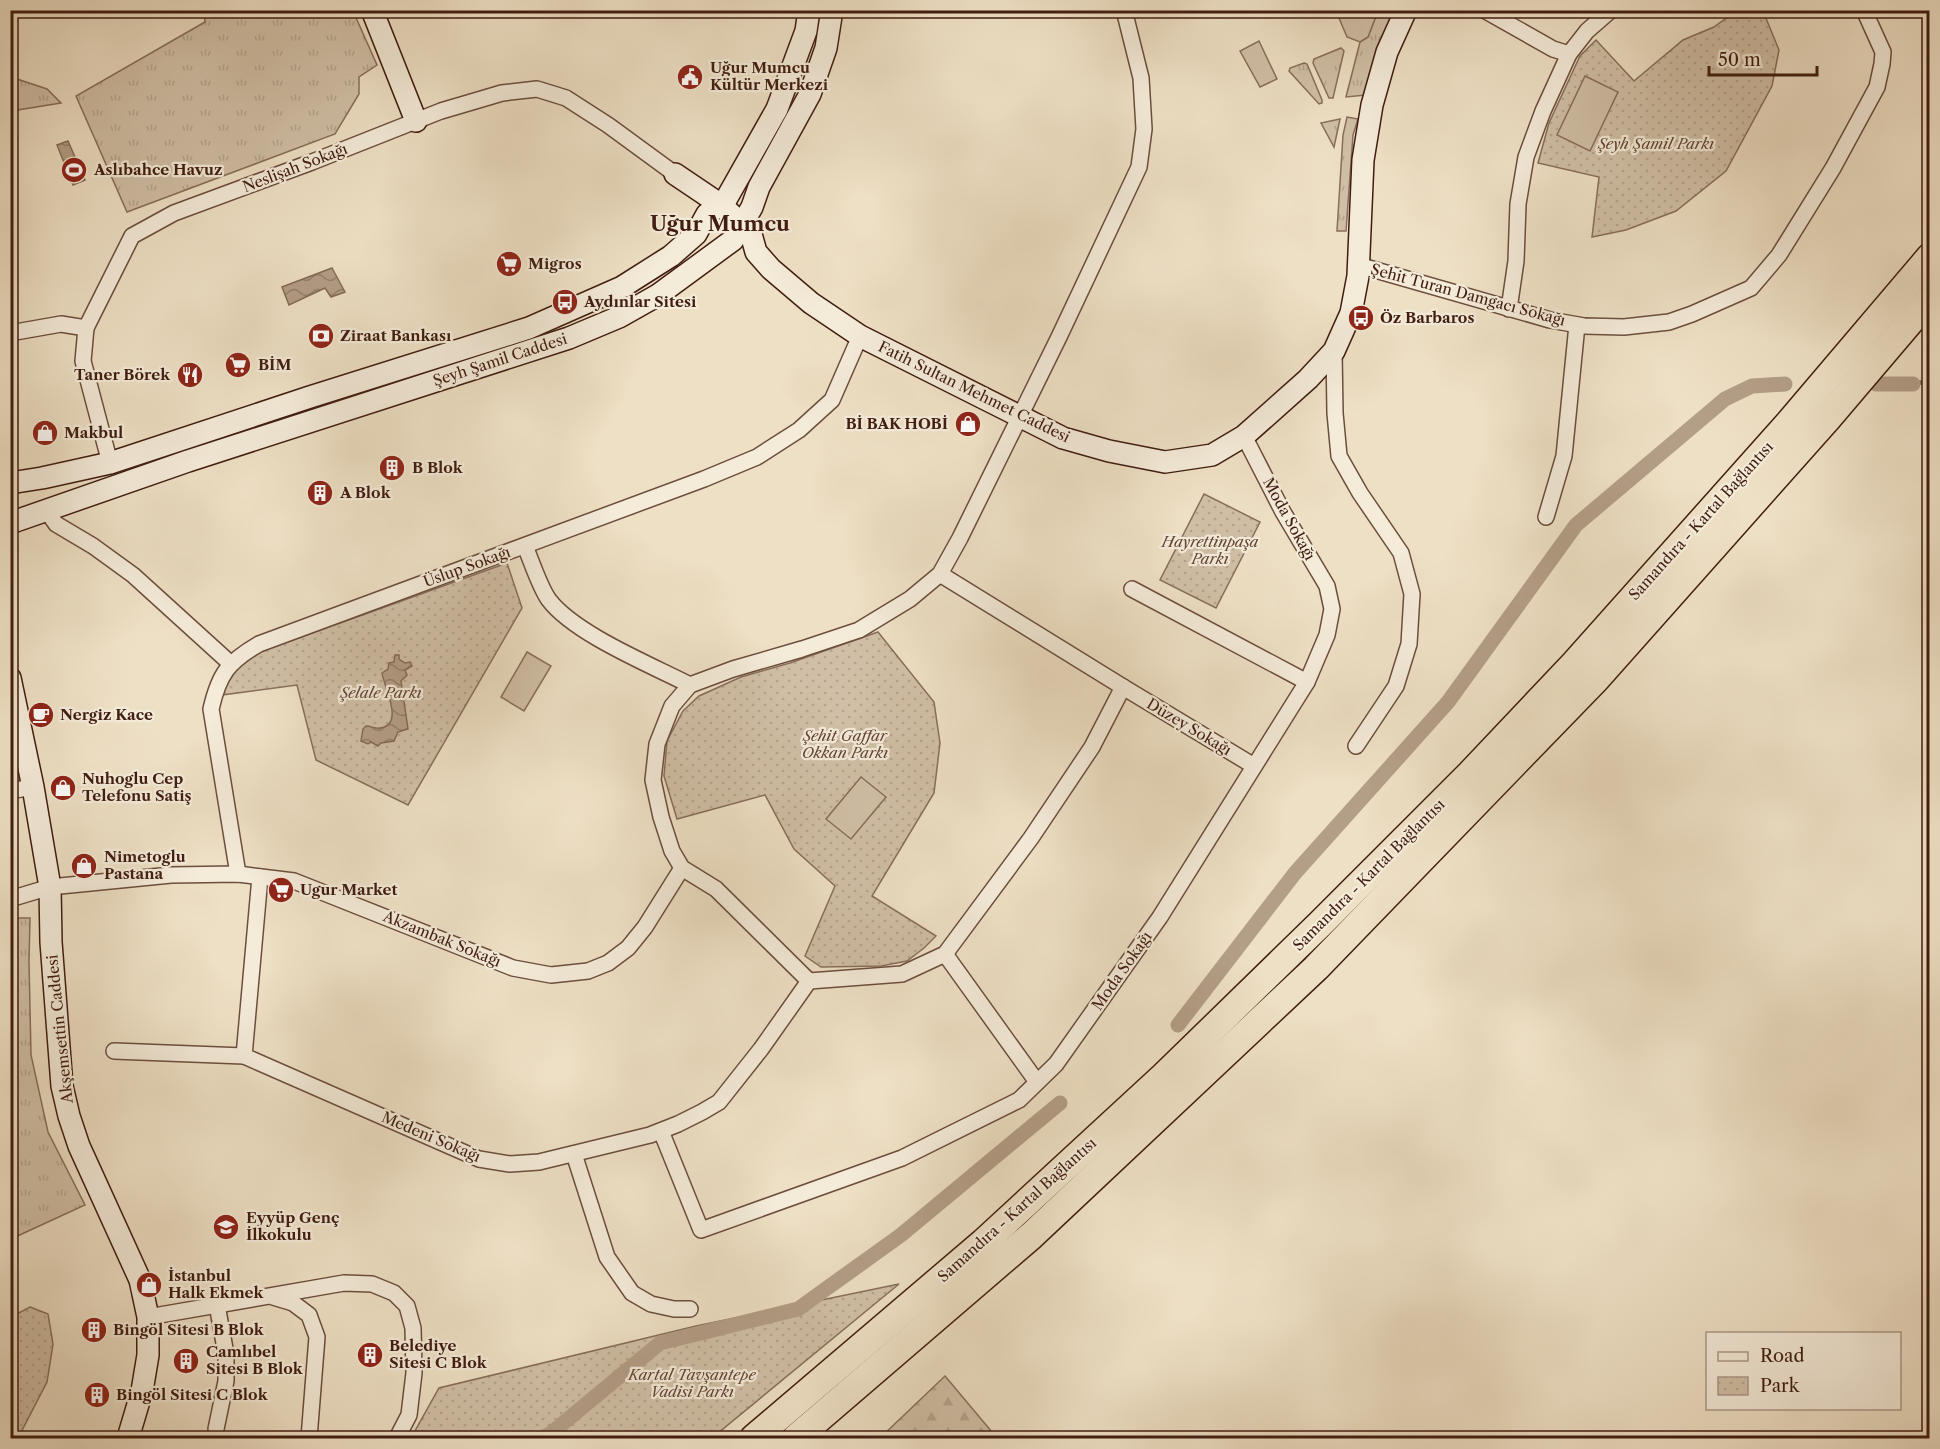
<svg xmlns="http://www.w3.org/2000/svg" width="1940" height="1449" viewBox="0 0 1940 1449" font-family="'Libre Caslon Text',serif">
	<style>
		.grass { fill: url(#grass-tufts); stroke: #886e5b; stroke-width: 1.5 }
		.forest { fill: url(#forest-firs); stroke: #886e5b; stroke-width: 1.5 }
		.park { fill: url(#park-dots); stroke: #886e5b; stroke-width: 1.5 }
		.garden { fill: #d0bfa6; stroke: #886e5b; stroke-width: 1.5 }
		.water { fill: url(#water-waves); stroke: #856a57; stroke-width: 1.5 }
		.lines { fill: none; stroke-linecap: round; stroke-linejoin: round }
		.stream { stroke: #856a57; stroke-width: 4.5 }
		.canal { stroke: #b39e87; stroke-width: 15 }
		.street-casing { stroke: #6c4e3d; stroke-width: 18 }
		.secondary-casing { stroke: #401d10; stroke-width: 24 }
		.highway-casing { stroke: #401d10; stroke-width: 30 }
		.street { stroke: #f4ebd9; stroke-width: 15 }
		.secondary { stroke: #f4ebd9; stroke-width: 21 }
		.highway { stroke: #eee0c5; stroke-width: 27 }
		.labels { text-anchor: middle; stroke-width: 4.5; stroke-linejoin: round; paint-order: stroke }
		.poi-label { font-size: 15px; font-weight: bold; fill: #401d10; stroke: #f4ebd9; text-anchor: start }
		.park-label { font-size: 15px; font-style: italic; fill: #644636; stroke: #f4ebd9 }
		.street-label { font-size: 15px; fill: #401d10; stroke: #f4ebd9 }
		.district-label { font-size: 21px; font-weight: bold; fill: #401d10; stroke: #f4ebd9 }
	</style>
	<defs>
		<pattern id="grass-tufts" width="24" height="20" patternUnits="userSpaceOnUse" patternTransform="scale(1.5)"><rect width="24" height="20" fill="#d0bfa6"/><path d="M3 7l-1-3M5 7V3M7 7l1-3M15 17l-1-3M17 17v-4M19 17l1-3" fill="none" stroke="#b4a48e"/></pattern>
		<pattern id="forest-firs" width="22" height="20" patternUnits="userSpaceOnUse" patternTransform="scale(1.5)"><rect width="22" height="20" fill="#d0bfa6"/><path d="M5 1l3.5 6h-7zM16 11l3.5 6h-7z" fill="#b4a48e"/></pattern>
		<pattern id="park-dots" width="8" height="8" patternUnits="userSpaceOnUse" patternTransform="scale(1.5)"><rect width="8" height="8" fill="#d0bfa6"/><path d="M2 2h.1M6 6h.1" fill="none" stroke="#b4a48e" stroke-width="1.8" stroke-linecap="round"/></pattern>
		<pattern id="water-waves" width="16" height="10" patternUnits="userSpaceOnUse" patternTransform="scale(1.5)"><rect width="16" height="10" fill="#b39e87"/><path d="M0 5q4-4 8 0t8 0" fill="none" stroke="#93806d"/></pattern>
	</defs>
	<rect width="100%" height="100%" fill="#eee0c5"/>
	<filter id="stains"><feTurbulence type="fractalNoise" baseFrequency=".00333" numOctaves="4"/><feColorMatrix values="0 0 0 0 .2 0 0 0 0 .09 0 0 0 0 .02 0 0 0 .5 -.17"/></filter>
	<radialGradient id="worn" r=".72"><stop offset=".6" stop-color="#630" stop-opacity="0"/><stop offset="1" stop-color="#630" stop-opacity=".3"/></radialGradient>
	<g class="grass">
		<path d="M204 11H353L377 65 359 77V94L335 134 127 212 76 96 205 22Z"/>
		<path d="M1378 11H1393L1366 95 1346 97 1360 42 1368 37Z"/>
		<path d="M1341 48 1344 51 1333 98H1329L1313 63 1314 59Z"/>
		<path d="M1304 63 1307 64 1322 100V103L1319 104 1289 71 1290 68Z"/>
		<path d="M11 77 47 89 61 103 11 111Z"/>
		<path d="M1347 117 1358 119 1353 135 1346 231H1337L1343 135Z"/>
		<path d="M1340 119 1334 147 1321 123Z"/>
		<path d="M10 918H30L29 961 31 1055 48 1132 85 1205 11 1239Z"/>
	</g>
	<path class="forest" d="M945 1376 997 1438H880Z"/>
	<g class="park">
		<path d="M1736 11H1763L1779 50 1772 86 1726 171 1676 211 1626 230 1592 237 1599 177 1538 163 1549 123 1580 56 1596 40 1634 81 1683 40 1714 27Z"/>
		<path d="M1204 494 1260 522 1216 608 1160 580Z"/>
		<path d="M507 563 522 608 408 805 316 760 297 685 222 695 231 673 254 654Z"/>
		<path d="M878 632 934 702 940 743 934 793 872 896 936 936 924 948 907 961 881 966 821 967 805 956 835 886 794 849 765 795 677 819 664 776 667 741 683 711 699 696 741 677 790 663Z"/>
		<path d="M10 729 20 774 11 776H10Z"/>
		<path d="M899 1284 712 1438H411L439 1388 696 1326Z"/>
		<path d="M30 1307 48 1314 53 1344 47 1382 18 1438 11 1421V1317Z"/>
	</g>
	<g class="garden">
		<path d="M1336 11H1378L1368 37 1360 42 1347 37Z"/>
		<path d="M1259 41 1277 79 1260 87 1240 51Z"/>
		<path d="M1585 76 1618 92 1590 151 1557 135Z"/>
		<path d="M527 652 551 666 524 711 501 697Z"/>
		<path d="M861 777 886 797 851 839 826 819Z"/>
	</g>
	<g class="water">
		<path d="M68 141 85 180 73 185 57 145Z"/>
		<path d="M332 268 345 292 331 297 325 288 289 305 282 287Z"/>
		<path d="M395 655H399V659L405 663 410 662 412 666 405 670 407 675 401 681 408 729 398 732 394 741 381 743 378 746 371 742 368 744 361 741 363 729 366 726C371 726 375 729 380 728 405 725 384 687 382 673L388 669 389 663 394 662Z"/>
	</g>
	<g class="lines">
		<path class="stream" d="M1913 384 1930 381"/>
		<g class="canal">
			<path d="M1876 384H1913"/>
			<path d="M1178 1025 1295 873 1448 702 1576 525 1725 399 1752 386 1785 384"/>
			<path d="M541 1438 550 1434 660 1343 798 1309 901 1235 1060 1103"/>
		</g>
		<g class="street-casing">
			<g id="street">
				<path d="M1484 10 1553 49 1569 54"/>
				<path d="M1358 265 1550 320 1584 326 1624 327 1669 322 1692 314 1751 288 1779 255 1833 168 1877 87 1882 64 1883 52 1864 10"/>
				<path d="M1509 309 1516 261 1518 204 1526 157 1543 111 1569 54 1587 31 1611 10"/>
				<path d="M10 333 61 324 86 328"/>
				<path d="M1334 351 1335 413 1339 456 1360 493 1401 553 1412 594 1409 644 1396 686 1356 746"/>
				<path d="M110 463 83 361 86 328 132 236 174 213 312 162 441 111 502 93 537 89 566 98 608 125 675 174"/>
				<path d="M46 510 56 524 93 546 133 575 231 664"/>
				<path d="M1546 517 1564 456 1577 325"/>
				<path d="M525 546C531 560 540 588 549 600 575 634 651 665 690 685"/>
				<path d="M940 574 1123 687 1092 747 1031 838 945 954 902 974 809 981 716 889 682 868 672 851 661 817 653 780 657 744 672 706 690 685 733 669 802 649 859 630 910 599 940 574 960 538 1059 337 1139 167 1144 129 1141 78 1124 10"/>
				<path d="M1132 589 1307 682"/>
				<path d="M1123 687 1254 766"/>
				<path d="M10 791 33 787"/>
				<path d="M238 874 211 709C219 674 228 662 259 644L704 479 757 457 799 430 832 400 860 336"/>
				<path d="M260 877 244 1056 479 1159 510 1164 539 1162 650 1135 678 1124 702 1112 719 1102 761 1049 809 981"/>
				<path d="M10 899 50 887 171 875 238 874 294 881 513 968 551 975 588 971 608 963 628 948 645 927 682 868"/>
				<path d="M945 954 1037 1082"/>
				<path d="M114 1051 244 1056"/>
				<path d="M661 1131 701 1230 902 1158 1019 1100 1056 1064 1160 917 1307 682 1327 635 1332 609 1327 586 1283 512 1244 436"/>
				<path d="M574 1154 607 1257 632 1293 651 1304 674 1309H690"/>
				<path d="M273 1297 293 1303 309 1315 317 1337 309 1438"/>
				<path d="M148 1317 344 1283 372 1284 394 1293 407 1306 413 1328 414 1373 409 1415 397 1438"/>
				<path d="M216 1429 226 1381V1354L217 1305"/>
			</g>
		</g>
		<g class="secondary-casing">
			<g id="secondary">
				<path d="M372 10 416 121"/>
				<path d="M675 174 721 205 742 224 751 234 756 252 771 269 811 303 860 336 1063 438 1109 451 1165 462 1212 455 1244 436 1308 379 1334 351 1351 313 1358 276 1363 160 1372 105 1387 52 1406 10"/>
				<path d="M10 483 42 478 110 463 310 397 529 328 622 287 671 256 696 234 707 214 724 203 777 109 806 31 809 10"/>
				<path d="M10 523 188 461 569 338 619 317 658 295 733 240 752 207 759 187 810 94 826 48 832 10"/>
				<path d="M10 678 33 787 50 887 51 942 62 1086 69 1116 79 1146 140 1280 148 1317V1355L142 1391 128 1438"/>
			</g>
		</g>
		<g class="highway-casing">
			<g id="highway">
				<path d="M754 1438 984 1242 1164 1076 1320 924 1470 774 1575 663 1789 423 1930 257"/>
				<path d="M796 1438 1031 1236 1316 968 1596 679 1828 418 1930 298"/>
			</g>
		</g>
		<use href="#street" class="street"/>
		<use href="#secondary" class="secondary"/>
		<use href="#highway" class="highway"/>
	</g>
	<defs>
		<g id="civic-disc" transform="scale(1.35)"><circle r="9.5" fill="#8f2418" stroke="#f4ebd9"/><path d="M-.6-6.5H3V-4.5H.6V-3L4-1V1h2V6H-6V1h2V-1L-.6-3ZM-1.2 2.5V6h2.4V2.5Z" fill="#fff"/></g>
		<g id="stadium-disc" transform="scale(1.35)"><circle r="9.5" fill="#8f2418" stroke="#f4ebd9"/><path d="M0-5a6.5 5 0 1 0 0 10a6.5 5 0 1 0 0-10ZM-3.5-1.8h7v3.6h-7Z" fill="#fff"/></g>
		<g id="supermarket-disc" transform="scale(1.35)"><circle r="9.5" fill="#8f2418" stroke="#f4ebd9"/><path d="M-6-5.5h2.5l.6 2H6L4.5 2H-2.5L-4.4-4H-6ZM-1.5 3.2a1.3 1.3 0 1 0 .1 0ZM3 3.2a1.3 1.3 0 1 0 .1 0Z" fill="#fff"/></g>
		<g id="bus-disc" transform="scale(1.35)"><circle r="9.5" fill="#8f2418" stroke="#f4ebd9"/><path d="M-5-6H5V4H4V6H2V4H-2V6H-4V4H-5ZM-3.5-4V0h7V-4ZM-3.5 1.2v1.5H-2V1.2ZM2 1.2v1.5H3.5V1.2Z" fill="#fff"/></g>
		<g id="bank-disc" transform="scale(1.35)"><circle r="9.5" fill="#8f2418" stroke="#f4ebd9"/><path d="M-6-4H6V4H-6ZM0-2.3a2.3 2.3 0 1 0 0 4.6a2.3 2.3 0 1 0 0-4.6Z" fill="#fff"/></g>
		<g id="restaurant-disc" transform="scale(1.35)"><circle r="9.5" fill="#8f2418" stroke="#f4ebd9"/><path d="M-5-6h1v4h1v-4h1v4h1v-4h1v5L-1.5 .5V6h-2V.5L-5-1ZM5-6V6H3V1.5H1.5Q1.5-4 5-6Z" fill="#fff"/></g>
		<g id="shop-disc" transform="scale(1.35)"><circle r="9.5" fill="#8f2418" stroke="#f4ebd9"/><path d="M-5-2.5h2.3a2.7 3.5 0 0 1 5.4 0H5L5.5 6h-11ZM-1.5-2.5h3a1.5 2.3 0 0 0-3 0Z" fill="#fff"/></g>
		<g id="building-disc" transform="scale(1.35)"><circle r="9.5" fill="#8f2418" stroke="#f4ebd9"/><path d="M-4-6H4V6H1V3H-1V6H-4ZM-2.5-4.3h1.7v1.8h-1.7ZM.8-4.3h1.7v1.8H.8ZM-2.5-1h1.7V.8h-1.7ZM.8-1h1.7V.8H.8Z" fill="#fff"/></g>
		<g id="cafe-disc" transform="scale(1.35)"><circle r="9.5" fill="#8f2418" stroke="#f4ebd9"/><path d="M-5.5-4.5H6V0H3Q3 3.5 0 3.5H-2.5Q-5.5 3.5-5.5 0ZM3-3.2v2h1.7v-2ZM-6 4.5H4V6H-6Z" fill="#fff"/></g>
		<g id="school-disc" transform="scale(1.35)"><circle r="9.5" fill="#8f2418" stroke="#f4ebd9"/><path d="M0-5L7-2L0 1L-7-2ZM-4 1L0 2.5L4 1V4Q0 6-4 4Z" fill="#fff"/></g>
	</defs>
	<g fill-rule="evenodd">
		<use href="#civic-disc" x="690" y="77"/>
		<use href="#stadium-disc" x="74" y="170"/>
		<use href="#supermarket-disc" x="509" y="264"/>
		<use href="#bus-disc" x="565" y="302"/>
		<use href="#bus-disc" x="1361" y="318"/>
		<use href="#bank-disc" x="321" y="336"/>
		<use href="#supermarket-disc" x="238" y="365"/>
		<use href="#restaurant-disc" x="190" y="375"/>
		<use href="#shop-disc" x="968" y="424"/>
		<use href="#shop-disc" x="45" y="433"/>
		<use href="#building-disc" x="392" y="468"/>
		<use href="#building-disc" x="320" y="493"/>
		<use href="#cafe-disc" x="41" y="715"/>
		<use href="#shop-disc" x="63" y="788"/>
		<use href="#shop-disc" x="84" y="866"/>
		<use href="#supermarket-disc" x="281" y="890"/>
		<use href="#school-disc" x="226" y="1227"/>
		<use href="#shop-disc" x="149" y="1285"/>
		<use href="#building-disc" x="94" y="1330"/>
		<use href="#building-disc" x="370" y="1355"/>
		<use href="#building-disc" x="186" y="1361"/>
		<use href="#building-disc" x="97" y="1395"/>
	</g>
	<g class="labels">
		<g class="poi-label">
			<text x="710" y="73">Uğur Mumcu<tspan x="710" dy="17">Kültür Merkezi</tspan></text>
			<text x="94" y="175">Aslıbahce Havuz</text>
			<text x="528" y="269">Migros</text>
			<text x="584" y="307">Aydınlar Sitesi</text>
			<text x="1380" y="323">Öz Barbaros</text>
			<text x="340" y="341">Ziraat Bankası</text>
			<text x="258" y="370">BİM</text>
			<text x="170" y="380" text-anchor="end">Taner Börek</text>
			<text x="948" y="429" text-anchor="end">Bİ BAK HOBİ</text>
			<text x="64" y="438">Makbul</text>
			<text x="412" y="473">B Blok</text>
			<text x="340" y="498">A Blok</text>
			<text x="60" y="720">Nergiz Kace</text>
			<text x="82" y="784">Nuhoglu Cep<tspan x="82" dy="17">Telefonu Satiş</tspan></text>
			<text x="104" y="862">Nimetoglu<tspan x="104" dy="17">Pastana</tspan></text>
			<text x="300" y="895">Ugur Market</text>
			<text x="246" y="1223">Eyyüp Genç<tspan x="246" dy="17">İlkokulu</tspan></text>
			<text x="168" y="1281">İstanbul<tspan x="168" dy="17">Halk Ekmek</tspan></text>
			<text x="113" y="1335">Bingöl Sitesi B Blok</text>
			<text x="389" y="1351">Belediye<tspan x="389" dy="17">Sitesi C Blok</tspan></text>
			<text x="206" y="1357">Camlıbel<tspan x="206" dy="17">Sitesi B Blok</tspan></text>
			<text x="116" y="1400">Bingöl Sitesi C Blok</text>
		</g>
		<g class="park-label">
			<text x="1656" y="149">Şeyh Şamil Parkı</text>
			<text x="1210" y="547">Hayrettinpaşa<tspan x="1210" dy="17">Parkı</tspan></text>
			<text x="381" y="698">Şelale Parkı</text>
			<text x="845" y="741">Şehit Gaffar<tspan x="845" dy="17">Okkan Parkı</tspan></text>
			<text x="692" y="1380">Kartal Tavşantepe<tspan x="692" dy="17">Vadisi Parkı</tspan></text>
		</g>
		<g class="street-label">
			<text transform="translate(295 168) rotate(-21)" y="5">Neslişah Sokağı</text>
			<text transform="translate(1468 295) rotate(15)" y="5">Şehit Turan Damgacı Sokağı</text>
			<text transform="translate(500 360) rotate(-18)" y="5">Şeyh Şamil Caddesi</text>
			<text transform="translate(974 392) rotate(26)" y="5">Fatih Sultan Mehmet Caddesi</text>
			<text transform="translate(1289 519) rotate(61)" y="5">Moda Sokağı</text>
			<text transform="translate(1701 521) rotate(-48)" y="5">Samandıra - Kartal Bağlantısı</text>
			<text transform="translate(467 567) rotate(-20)" y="5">Üslup Sokağı</text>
			<text transform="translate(1189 727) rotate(31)" y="5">Düzey Sokağı</text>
			<text transform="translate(1369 875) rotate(-45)" y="5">Samandıra - Kartal Bağlantısı</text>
			<text transform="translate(442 939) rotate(22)" y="5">Akzambak Sokağı</text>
			<text transform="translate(1122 971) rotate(-55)" y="5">Moda Sokağı</text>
			<text transform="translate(60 1029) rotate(-96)" y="5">Akşemsettin Caddesi</text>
			<text transform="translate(431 1137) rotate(23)" y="5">Medeni Sokağı</text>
			<text transform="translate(1017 1210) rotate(-42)" y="5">Samandıra - Kartal Bağlantısı</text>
		</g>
		<g class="district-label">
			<text x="720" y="231">Uğur Mumcu</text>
		</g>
	</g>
	<rect width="1940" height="1449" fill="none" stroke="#eee0c5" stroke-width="36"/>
	<rect x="12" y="12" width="1916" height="1425" fill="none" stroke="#401d10" stroke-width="3"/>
	<rect x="18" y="18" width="1904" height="1413" fill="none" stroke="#401d10" stroke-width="1.5"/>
	<rect x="1706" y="1332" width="195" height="78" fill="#f4ebd9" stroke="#ac9989" stroke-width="1.5"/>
	<rect x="1718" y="1352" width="30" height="9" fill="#f4ebd9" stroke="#ac9989" stroke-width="1.5"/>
	<text x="1760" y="1362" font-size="18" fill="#401d10">Road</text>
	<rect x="1718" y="1377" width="30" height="18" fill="url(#park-dots)" stroke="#ac9989" stroke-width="1.5"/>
	<text x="1760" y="1392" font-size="18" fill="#401d10">Park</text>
	<path d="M1709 66v9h108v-9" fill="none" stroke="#401d10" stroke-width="3"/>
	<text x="1718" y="66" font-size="18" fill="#401d10" stroke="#f4ebd9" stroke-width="4.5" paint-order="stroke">50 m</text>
	<rect width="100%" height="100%" filter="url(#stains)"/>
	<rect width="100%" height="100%" fill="url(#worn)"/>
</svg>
